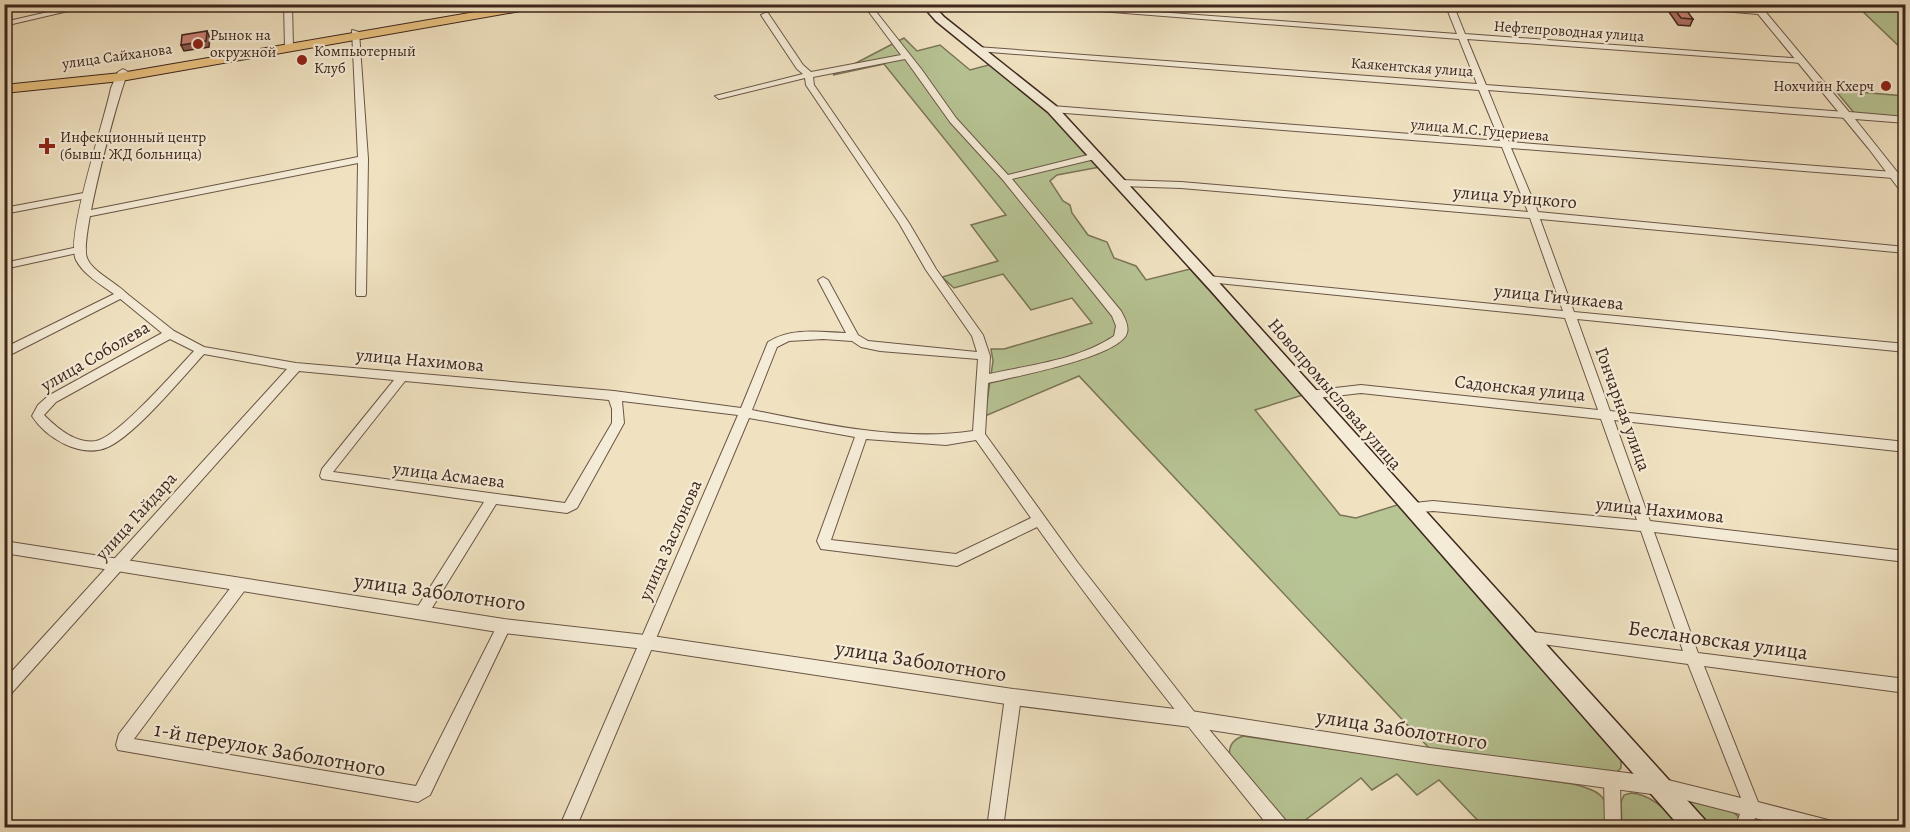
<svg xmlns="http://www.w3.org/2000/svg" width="1910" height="832" viewBox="0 0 1910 832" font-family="Alegreya,serif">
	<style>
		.green { fill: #b7c494; stroke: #7a7558; stroke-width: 1.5 }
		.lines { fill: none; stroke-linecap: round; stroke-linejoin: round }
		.minor-casing { stroke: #6a5546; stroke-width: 2 }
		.tertiary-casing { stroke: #6a5546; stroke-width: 2 }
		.secondary-casing { stroke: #3d261d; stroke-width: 3 }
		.primary-casing { stroke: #3d261d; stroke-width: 2 }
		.minor { fill: #f5ecd7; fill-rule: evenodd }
		.tertiary { fill: #f5ecd7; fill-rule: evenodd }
		.secondary { fill: #f5ecd7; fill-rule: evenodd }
		.primary { fill: #e8c180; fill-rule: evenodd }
		.wall { fill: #af7065; stroke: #3d261d; stroke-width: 1.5 }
		.shaded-wall { fill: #8e5b52; stroke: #3d261d; stroke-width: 1.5 }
		.building { fill: #cb8275; stroke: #3d261d; stroke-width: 1.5 }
		.poi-dot { fill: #8f2418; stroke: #f5ecd7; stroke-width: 2 }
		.labels { text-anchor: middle; stroke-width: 4.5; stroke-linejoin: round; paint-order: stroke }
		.far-street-label { font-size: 15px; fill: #3d261d; stroke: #f5ecd7 }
		.far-poi-label { font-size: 15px; fill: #3d261d; stroke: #f5ecd7; text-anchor: start }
		.street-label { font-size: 18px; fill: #3d261d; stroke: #f5ecd7 }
		.near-street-label { font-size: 21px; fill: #3d261d; stroke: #f5ecd7 }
	</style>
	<rect width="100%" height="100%" fill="#f0e2c1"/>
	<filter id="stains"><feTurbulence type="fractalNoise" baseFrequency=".00333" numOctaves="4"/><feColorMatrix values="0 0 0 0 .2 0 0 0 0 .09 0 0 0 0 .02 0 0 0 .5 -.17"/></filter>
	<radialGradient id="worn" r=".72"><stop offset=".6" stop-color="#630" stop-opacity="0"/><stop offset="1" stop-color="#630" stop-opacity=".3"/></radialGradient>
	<g class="green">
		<path d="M1856 5H1905V52Z"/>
		<path d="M904 38 917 51 940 45 970 70 992 64 1049 112 1100 167 1057 175 1050 181 1063 201 1070 205 1072 213 1088 235 1107 242 1114 258 1136 266 1146 280 1190 269 1303 395 1255 410 1340 515 1356 518 1400 504 1621 756V768L1616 773 1430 749 1079 376 985 416 993 361 991 349H1004L1092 323 1072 298 1031 310 1003 274 954 288 942 277 998 261 971 225 1006 215 884 64 833 75Z"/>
		<path d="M1835 90 1905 96V118L1855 114Z"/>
		<path d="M1243 736 1573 784C1603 792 1608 796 1609 827H1484L1439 780 1417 795 1397 774 1372 790 1361 778 1296 827H1289L1231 760C1227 749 1231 740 1243 736Z"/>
		<path d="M1631 793C1654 795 1667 812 1682 827H1622L1621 802 1624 795Z"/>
		<path d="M1688 801 1732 811 1740 818 1736 827H1707Z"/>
	</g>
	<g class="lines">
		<g class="minor-casing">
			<g id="minor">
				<path d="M83 4H98L4 26V22Z"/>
				<path d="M284 4H292L293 48 289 50 285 48Z"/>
				<path d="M863 4H870L922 70 956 118 1008 175 1096 153 1101 156 1099 158 1012 179 1121 311C1125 318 1129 326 1127 333 1120 357 1013 377 988 383L985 434 1078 563 1196 714 1287 822 1289 828H1270C1190 729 1110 630 1037 527L957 566 821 549 817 541 855 437 749 418 576 828H559L738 415 622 401 624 423 577 508 567 513 496 504 427 616 422 618 417 616 415 612 417 608 484 502 322 479 320 476 322 469 394 380 299 371 9 696 4 698V680L287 369 204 354C182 378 135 435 108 447 81 459 46 438 32 416L38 405 48 396 162 333 118 297 117 295 118 293H126L174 331 204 347 296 363 614 391 741 408 768 342C791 327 821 332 846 333L818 280 823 277 828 280 858 335 868 341 977 352 972 336 926 270 899 223 806 85 805 78 719 99 715 96 803 74 797 69 761 15 765 13H768L803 65 811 72 901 55ZM905 59 950 122 1003 180 1112 316 1116 326 1114 336C1078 360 1030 365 989 374L990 356 983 335 936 269 909 223 814 85 813 77ZM170 339 194 351C176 370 118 437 96 441 76 444 58 429 44 415L56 402ZM823 339 852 341 861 347 880 351 978 359 973 431C903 442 821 424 752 410L777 347 789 341ZM405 381 609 400 612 409V423L565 503 333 472ZM866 439 946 445 976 440 1031 518 956 554 831 540Z"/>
				<path d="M1008 4H1049L1457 34 1445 4H1453L1465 34 1805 59V63H1802L1467 39 1486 85 1846 112 1850 115 1846 118 1488 90 1509 142 1906 173V179L1511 148 1538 212 1906 247V253L1540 219 1574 312 1906 344V352L1577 319 1610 411 1906 442V452L1614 420 1650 521 1906 551V562L1654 532 1698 653 1906 679V693L1704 666 1758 802 1828 820 1834 822 1836 828H1793L1755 818 1751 828H1735L1740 814 1658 793 1656 787 1658 781 1664 779 1741 798 1688 664 1520 641 1518 637 1520 633 1525 631 1683 651 1641 531 1433 511 1410 513 1405 512 1403 508 1405 504 1433 501 1637 520 1601 419 1361 393 1309 399 1303 395 1309 391 1361 385 1598 410 1565 318 1208 282 1203 279 1208 276 1563 311 1530 218 1181 188 1121 186 1116 183 1121 180 1181 182 1528 212 1502 147 1052 112 1048 109 1052 106 1500 141 1479 90 977 51 973 49 977 47 1477 84 1459 39Z"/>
				<path d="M352 30 359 32 368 159 366 294 365 296H357L356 294 358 163 86 217 81 214 86 211 358 157Z"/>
				<path d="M89 192 92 193V197L4 214V208Z"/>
				<path d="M78 247 83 250 82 252 4 269V263Z"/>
				<path d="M240 580 245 582 247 586 245 590 134 739 416 786 499 622 504 620 509 622 511 626 430 795 418 802 118 750 116 745 119 734 235 582Z"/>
				<path d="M1013 690 1018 692 1021 697 1003 828H987L1005 697 1008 692Z"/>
				<path d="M1612 773 1618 776 1620 781 1621 828H1605L1604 781 1606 776Z"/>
			</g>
		</g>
		<g class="tertiary-casing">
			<g id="tertiary">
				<path d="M1640 4H1688L1754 9 1750 4H1759L1849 112 1906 117V123L1855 119 1906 183V194L1902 193 1869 149 1758 14Z"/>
				<path d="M123 69 128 72C118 95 79 240 87 258 92 272 118 283 128 295L4 358V348L114 294C101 285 83 274 76 260 65 237 105 119 111 88L118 72Z"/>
				<path d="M4 541 504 619 645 635 1013 689 1191 711 1430 748 1659 777 1665 780 1668 786 1665 792 1659 795 1430 764 1191 727 1013 705 645 649 504 633 4 553Z"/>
			</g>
		</g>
		<g class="secondary-casing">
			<path id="secondary" d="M921 4H932L944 17 1056 106 1222 286 1705 820 1708 828H1681L1212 292 1048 112 936 21Z"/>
		</g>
		<g class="primary-casing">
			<path id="primary" d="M521 4H548L543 7 121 81 4 93V85L121 73Z"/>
		</g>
		<use href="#minor" class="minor"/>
		<use href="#tertiary" class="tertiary"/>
		<use href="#secondary" class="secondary"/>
		<use href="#primary" class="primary"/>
	</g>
	<path class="wall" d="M1672 6 1693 19 1690 26 1678 25 1669 12Z"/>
	<path class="shaded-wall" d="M207 31 210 38 209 47 184 51 181 45Z"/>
	<g class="building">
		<path d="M1672 6 1684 7 1693 19 1681 18Z"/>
		<path d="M207 31 206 41 181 45 182 35Z"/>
	</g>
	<g class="poi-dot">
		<circle cx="198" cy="44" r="6"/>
		<circle cx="302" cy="60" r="6"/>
		<circle cx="1886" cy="86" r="6"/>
		<path d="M44 137h6v6h6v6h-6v6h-6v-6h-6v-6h6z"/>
	</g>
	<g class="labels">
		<g class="far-street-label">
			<text transform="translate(1569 31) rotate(4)" y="5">Нефтепроводная улица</text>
			<text transform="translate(117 56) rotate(-8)" y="5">улица Сайханова</text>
			<text transform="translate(1412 67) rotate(4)" y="5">Каякентская улица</text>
			<text transform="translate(1480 130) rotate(5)" y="5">улица М.С.Гуцериева</text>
		</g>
		<g class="far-poi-label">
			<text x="210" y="40">Рынок на<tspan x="210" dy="17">окружной</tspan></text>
			<text x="314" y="56">Компьютерный<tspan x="314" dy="17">Клуб</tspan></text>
			<text x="1874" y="91" text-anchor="end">Нохчийн Кхерч</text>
			<text x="60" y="142">Инфекционный центр<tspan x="60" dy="17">(бывш. ЖД больница)</tspan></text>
		</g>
		<g class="street-label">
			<text transform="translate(1515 197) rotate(5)" y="6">улица Урицкого</text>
			<text transform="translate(1559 297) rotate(6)" y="6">улица Гичикаева</text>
			<text transform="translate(95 356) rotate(-30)" y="6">улица Соболева</text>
			<text transform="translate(420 360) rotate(5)" y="6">улица Нахимова</text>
			<text transform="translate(1520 388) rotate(6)" y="6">Садонская улица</text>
			<text transform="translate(1335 394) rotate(49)" y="6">Новопромысловая улица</text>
			<text transform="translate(1623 409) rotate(70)" y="6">Гончарная улица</text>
			<text transform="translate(449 475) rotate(7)" y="6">улица Асмаева</text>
			<text transform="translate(1660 510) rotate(6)" y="6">улица Нахимова</text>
			<text transform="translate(136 516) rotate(-48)" y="6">улица Гайдара</text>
			<text transform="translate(670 540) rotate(-66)" y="6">улица Заслонова</text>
		</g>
		<g class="near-street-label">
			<text transform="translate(440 592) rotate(8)" y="7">улица Заболотного</text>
			<text transform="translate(1718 640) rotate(8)" y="7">Беслановская улица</text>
			<text transform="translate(921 661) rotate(9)" y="7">улица Заболотного</text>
			<text transform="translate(1402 729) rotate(9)" y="7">улица Заболотного</text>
			<text transform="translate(270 749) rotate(10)" y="7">1-й переулок Заболотного</text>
		</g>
	</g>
	<rect width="1910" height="832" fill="none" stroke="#f0e2c1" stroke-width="24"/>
	<rect x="6" y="6" width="1898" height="820" fill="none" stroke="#3d261d" stroke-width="3"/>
	<rect x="12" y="12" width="1886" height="808" fill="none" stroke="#3d261d" stroke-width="1.5"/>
	<rect width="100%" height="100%" filter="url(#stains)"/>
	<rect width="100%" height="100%" fill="url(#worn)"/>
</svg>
